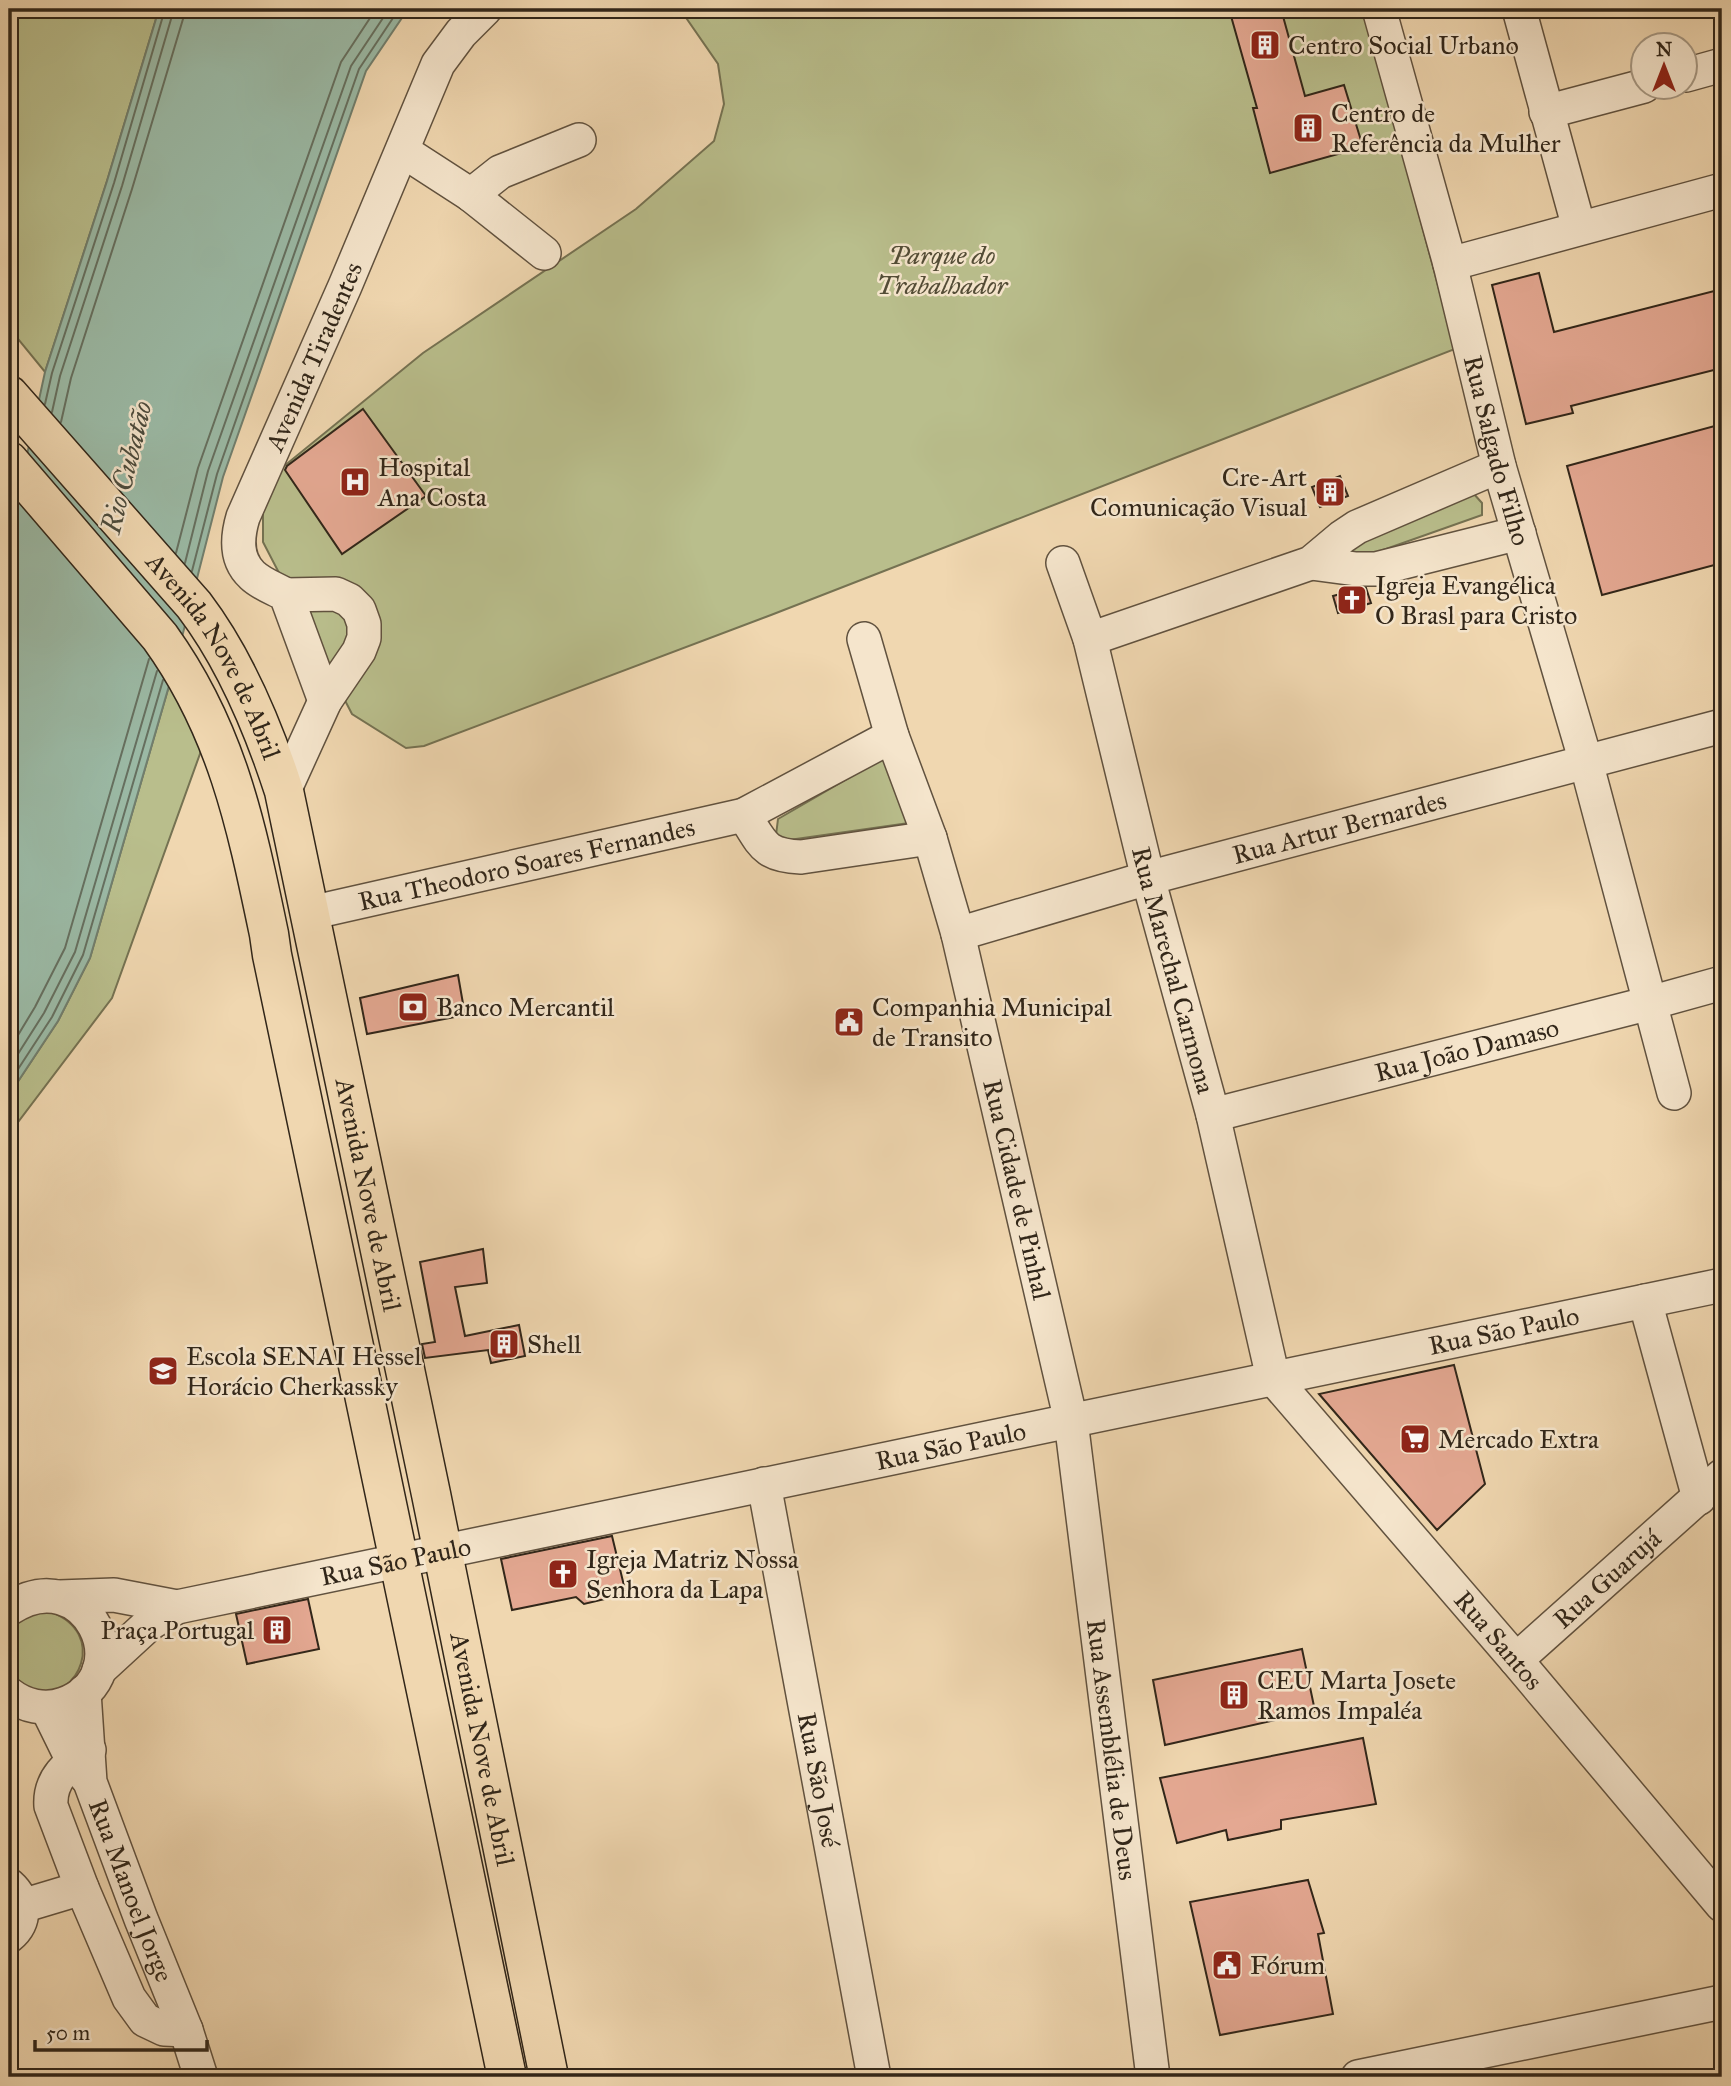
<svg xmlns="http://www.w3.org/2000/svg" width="1731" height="2086" viewBox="0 0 1731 2086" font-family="'IM FELL Great Primer',serif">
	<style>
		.green { fill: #b9be8c; stroke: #757252; stroke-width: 2 }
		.water { fill: #9bbaa6; stroke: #717f6e; stroke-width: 2 }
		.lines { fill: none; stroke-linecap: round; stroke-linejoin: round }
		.shore { stroke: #667060; stroke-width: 2 }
		.building { fill: #e4a892; stroke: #312619; stroke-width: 2 }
		.minor-casing { stroke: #61523f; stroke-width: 36 }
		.major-casing { stroke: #312619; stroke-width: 41 }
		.minor { stroke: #f5e5cc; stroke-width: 33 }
		.major { stroke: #f0d7b0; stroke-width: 38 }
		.labels { text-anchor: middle; stroke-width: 5; stroke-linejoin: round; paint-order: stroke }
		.poi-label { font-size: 26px; fill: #312619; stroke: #f5e5cc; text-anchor: start }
		.park-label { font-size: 26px; font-style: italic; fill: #534c36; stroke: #f5e5cc }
		.street-label { font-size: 26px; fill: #312619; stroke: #f5e5cc }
		.water-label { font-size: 28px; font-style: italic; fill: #4c4b3c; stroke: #f5e5cc }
	</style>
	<rect width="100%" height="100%" fill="#f0d7b0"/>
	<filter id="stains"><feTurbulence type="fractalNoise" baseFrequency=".00286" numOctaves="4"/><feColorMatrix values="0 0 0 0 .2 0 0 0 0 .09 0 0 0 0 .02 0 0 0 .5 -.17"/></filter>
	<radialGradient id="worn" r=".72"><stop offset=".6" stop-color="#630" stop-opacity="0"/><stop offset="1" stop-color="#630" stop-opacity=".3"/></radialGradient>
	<g class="green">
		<path d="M9 9H159L107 181 45 372 9 328Z"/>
		<path d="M680 9H1364L1455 349 771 615 424 746 406 748 352 714 263 542V501L273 475 423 353 636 209 714 141 724 104 718 64Z"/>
		<path d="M1473 493 1482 503V515L1352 561 1345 545Z"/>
		<path d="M173 672 201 751 112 998 9 1134V1095L58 1021 90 958Z"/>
		<path d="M890 754 916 822 789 840 776 835 778 819Z"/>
		<path d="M51 1612C108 1633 79 1701 37 1691 32 1690 27 1686 22 1684 16 1681 10 1676 9 1669 8 1662 9 1654 9 1647 9 1616 23 1614 51 1612Z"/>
	</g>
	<path class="water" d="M159 9H408L366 71 223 477 173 672 90 958 58 1021 9 1095V517L15 510 45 372 107 181Z"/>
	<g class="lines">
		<g class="shore">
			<path d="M45 404 52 373 114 183 165 9"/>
			<path d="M52 412 60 376 122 186 174 9"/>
			<path d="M61 422 71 378 132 189 183 19 185 9"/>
			<path d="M176 553 198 468 341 62 376 9"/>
			<path d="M185 563 208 471 351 66 389 9"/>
			<path d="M192 571 217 474 359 69 399 9"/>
			<path d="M9 1050 35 1007 65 948 149 659"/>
			<path d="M9 1068 44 1013 75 952 157 671"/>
			<path d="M9 1083 52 1017 83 955 163 680"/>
		</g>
	</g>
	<g class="building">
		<path d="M1229 9H1281L1305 96 1344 85 1363 147 1270 173 1253 108H1257Z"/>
		<path d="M1539 273 1554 332 1722 289V368L1571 406 1573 413 1526 424 1492 285Z"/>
		<path d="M363 409 426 496 342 554 285 470 287 466Z"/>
		<path d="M1722 424V563L1602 595 1567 466Z"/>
		<path d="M1340 476 1348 496 1320 507 1312 487Z"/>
		<path d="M1362 588H1366L1371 603 1338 613 1333 596Z"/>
		<path d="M458 975 465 1015 367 1034 360 998Z"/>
		<path d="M483 1249 487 1283 455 1287 465 1336 519 1325 525 1356 491 1363 488 1350 425 1358 422 1344 435 1342 420 1262Z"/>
		<path d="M1454 1365 1485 1484 1437 1530 1319 1394Z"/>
		<path d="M612 1536 626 1594 584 1604 576 1597 512 1610 501 1559Z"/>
		<path d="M308 1599 319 1649 247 1664 236 1614Z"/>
		<path d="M1302 1649 1315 1711 1165 1745 1153 1680Z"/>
		<path d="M1363 1738 1376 1804 1281 1820V1829L1228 1840 1226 1830 1177 1843 1160 1778Z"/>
		<path d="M1308 1880 1324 1933 1318 1934 1333 2014 1220 2035 1190 1902Z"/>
	</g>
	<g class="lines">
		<g class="minor-casing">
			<g id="minor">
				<path id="s1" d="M1379 9 1450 264 1499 466 1586 762 1674 1093"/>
				<path d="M1519 9 1579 228"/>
				<path d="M1686 75 1722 65"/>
				<path d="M1546 112 1644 86"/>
				<path d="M403 151 471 195 544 253"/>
				<path d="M471 195 500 172 579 140"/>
				<path d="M1450 264 1722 190"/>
				<path id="s2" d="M1063 563 1090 639 1148 878 1213 1115 1273 1378 1516 1660 1722 1905"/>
				<path d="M1311 563 1356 569H1376L1519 533"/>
				<path id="s3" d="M864 639 892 736 930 838 958 934 1071 1421 1153 2077"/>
				<path d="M1090 639 1311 563 1342 537 1357 527 1499 466"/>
				<path id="s4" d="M325 701 286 595C276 589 261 584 252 575 235 559 237 537 243 517L345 286 438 64 461 33 485 9"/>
				<path d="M284 791 325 701 359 651 364 638V624L359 610 349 600 336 594 286 595"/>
				<path d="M744 815C763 844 763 855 801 857L930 838"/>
				<path id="s5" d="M310 913 744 815 892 736"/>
				<path id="s6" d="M958 934 1148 878 1722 726"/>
				<path id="s7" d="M1213 1115 1650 1003 1722 983"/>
				<path d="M1645 1301 1699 1498"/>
				<path id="s8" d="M764 1484 874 2077"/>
				<path d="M59 1597 114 1595 177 1607"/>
				<path d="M9 1609C85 1557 143 1675 64 1704 45 1711 24 1706 9 1694"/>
				<path id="s9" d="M1516 1660 1722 1476"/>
				<path id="s10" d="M99 1670 149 1624 177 1607 1722 1285"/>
				<path id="s11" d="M84 1692 90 1782 141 1919 186 2030 201 2077"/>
				<path d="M47 1708 73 1761 87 1778"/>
				<path d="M89 1750C68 1764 49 1779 51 1806L82 1888 129 1998 145 2020 164 2029 186 2030"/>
				<path d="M9 1885C26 1900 26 1922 9 1936"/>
				<path d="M22 1906 82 1888"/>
				<path d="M1358 2077 1722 2002"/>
			</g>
		</g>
		<g class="major-casing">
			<g id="major">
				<path id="s12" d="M9 395 194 605C235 659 263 726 284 791L431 1494 549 2077"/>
				<path d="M9 461 160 637C227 730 246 824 269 934L272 955 507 2077"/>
			</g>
		</g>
		<use href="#minor" class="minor"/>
		<use href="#major" class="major"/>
	</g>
	<defs>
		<g id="building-square" transform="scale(1.575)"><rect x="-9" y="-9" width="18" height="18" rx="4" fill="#8f2418" stroke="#f5e5cc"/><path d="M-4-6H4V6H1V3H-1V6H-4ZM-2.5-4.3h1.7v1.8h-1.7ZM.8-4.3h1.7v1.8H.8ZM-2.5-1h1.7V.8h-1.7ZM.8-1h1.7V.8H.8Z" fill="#fff"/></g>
		<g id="hospital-square" transform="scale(1.575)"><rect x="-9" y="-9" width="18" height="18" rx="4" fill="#8f2418" stroke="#f5e5cc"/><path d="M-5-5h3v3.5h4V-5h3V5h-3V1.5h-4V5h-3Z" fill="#fff"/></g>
		<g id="church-square" transform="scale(1.575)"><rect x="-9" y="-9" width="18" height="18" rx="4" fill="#8f2418" stroke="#f5e5cc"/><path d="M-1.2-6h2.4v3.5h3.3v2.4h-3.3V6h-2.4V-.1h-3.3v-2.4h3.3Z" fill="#fff"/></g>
		<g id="bank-square" transform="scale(1.575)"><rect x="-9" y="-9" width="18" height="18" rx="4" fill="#8f2418" stroke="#f5e5cc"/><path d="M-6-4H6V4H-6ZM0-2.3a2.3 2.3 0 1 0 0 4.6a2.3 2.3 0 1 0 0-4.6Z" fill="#fff"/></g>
		<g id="civic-square" transform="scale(1.575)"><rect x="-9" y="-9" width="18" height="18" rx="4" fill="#8f2418" stroke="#f5e5cc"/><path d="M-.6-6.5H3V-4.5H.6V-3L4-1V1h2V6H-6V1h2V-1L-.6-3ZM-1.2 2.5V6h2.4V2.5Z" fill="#fff"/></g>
		<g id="university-square" transform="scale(1.575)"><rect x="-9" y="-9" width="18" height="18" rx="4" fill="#8f2418" stroke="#f5e5cc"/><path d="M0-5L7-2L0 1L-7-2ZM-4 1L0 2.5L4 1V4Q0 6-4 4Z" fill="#fff"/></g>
		<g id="supermarket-square" transform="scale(1.575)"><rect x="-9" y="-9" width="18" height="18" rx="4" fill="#8f2418" stroke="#f5e5cc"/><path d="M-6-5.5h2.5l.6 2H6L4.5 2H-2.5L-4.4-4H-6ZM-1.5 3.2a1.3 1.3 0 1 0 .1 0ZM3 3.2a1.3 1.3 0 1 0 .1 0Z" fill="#fff"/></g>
	</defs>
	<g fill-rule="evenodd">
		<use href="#building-square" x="1265" y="45"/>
		<use href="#building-square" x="1308" y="128"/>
		<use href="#hospital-square" x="355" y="482"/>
		<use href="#building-square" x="1330" y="492"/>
		<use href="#church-square" x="1352" y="600"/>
		<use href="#bank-square" x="413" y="1007"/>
		<use href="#civic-square" x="849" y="1022"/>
		<use href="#building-square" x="504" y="1344"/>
		<use href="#university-square" x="163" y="1371"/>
		<use href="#supermarket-square" x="1415" y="1439"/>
		<use href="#church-square" x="563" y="1574"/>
		<use href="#building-square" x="277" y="1630"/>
		<use href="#building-square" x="1234" y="1695"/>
		<use href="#civic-square" x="1227" y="1965"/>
	</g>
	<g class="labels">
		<g class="poi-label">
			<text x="1288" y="54">Centro Social Urbano</text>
			<text x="1331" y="122">Centro de<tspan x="1331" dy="30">Referência da Mulher</tspan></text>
			<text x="378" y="476">Hospital<tspan x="378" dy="30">Ana Costa</tspan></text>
			<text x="1307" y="486" text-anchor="end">Cre-Art<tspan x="1307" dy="30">Comunicação Visual</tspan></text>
			<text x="1375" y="594">Igreja Evangélica<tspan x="1375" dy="30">O Brasl para Cristo</tspan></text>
			<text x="436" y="1016">Banco Mercantil</text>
			<text x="872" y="1016">Companhia Municipal<tspan x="872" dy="30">de Transito</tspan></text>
			<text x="527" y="1353">Shell</text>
			<text x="186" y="1365">Escola SENAI Hessel<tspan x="186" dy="30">Horácio Cherkassky</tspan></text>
			<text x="1438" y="1448">Mercado Extra</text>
			<text x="586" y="1568">Igreja Matriz Nossa<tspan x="586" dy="30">Senhora da Lapa</tspan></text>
			<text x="254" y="1639" text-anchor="end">Praça Portugal</text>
			<text x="1257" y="1689">CEU Marta Josete<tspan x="1257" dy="30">Ramos Impaléa</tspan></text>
			<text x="1250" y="1974">Fórum</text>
		</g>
		<g class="park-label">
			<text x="942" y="264">Parque do<tspan x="942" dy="30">Trabalhador</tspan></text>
		</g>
		<g class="street-label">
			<text dy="9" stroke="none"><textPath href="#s4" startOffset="390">Avenida Tiradentes</textPath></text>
			<text dy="9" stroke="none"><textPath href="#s1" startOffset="457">Rua Salgado Filho</textPath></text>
			<text dy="9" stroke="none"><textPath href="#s12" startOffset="334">Avenida Nove de Abril</textPath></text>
			<text dy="9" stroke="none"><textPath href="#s6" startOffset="396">Rua Artur Bernardes</textPath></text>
			<text dy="9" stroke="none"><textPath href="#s5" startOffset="222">Rua Theodoro Soares Fernandes</textPath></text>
			<text dy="9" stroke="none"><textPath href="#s2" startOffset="422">Rua Marechal Carmona</textPath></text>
			<text dy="9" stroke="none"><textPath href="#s7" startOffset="262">Rua João Damaso</textPath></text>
			<text dy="9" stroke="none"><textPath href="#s3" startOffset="572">Rua Cidade de Pinhal</textPath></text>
			<text dy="9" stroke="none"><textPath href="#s12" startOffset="900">Avenida Nove de Abril</textPath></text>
			<text dy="9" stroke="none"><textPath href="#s10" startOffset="1456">Rua São Paulo</textPath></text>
			<text dy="9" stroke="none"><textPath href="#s10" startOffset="891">Rua São Paulo</textPath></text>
			<text dy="9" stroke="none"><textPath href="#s10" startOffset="324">Rua São Paulo</textPath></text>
			<text dy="9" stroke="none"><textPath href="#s9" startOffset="122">Rua Guarujá</textPath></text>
			<text dy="9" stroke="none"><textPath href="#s2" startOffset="1188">Rua Santos</textPath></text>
			<text dy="9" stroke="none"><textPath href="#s3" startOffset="1141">Rua Assemblélia de Deus</textPath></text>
			<text dy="9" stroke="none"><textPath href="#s12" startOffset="1466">Avenida Nove de Abril</textPath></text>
			<text dy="9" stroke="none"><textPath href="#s8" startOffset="301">Rua São José</textPath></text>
			<text dy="9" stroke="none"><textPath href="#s11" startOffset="206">Rua Manoel Jorge</textPath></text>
		</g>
		<g class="water-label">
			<text transform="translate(126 467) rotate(-76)" y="10">Rio Cubatão</text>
		</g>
	</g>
	<rect width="1731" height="2086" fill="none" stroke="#f0d7b0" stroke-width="35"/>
	<rect x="10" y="10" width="1710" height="2065" fill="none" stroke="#312619" stroke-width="3.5"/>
	<rect x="18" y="18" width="1696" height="2051" fill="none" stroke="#312619" stroke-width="2"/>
	<g transform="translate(1664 66)"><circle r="33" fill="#f5e5cc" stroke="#a79984" stroke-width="2"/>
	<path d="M0-5L12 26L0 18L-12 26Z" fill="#8f2418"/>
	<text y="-10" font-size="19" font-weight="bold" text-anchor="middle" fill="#312619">N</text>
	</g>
	<path d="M35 2040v10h172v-10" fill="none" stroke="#312619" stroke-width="3.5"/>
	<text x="46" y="2040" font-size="21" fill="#312619" stroke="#f5e5cc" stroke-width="5" paint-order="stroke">50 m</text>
	<rect width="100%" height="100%" filter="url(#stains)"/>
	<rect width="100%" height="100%" fill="url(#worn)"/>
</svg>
